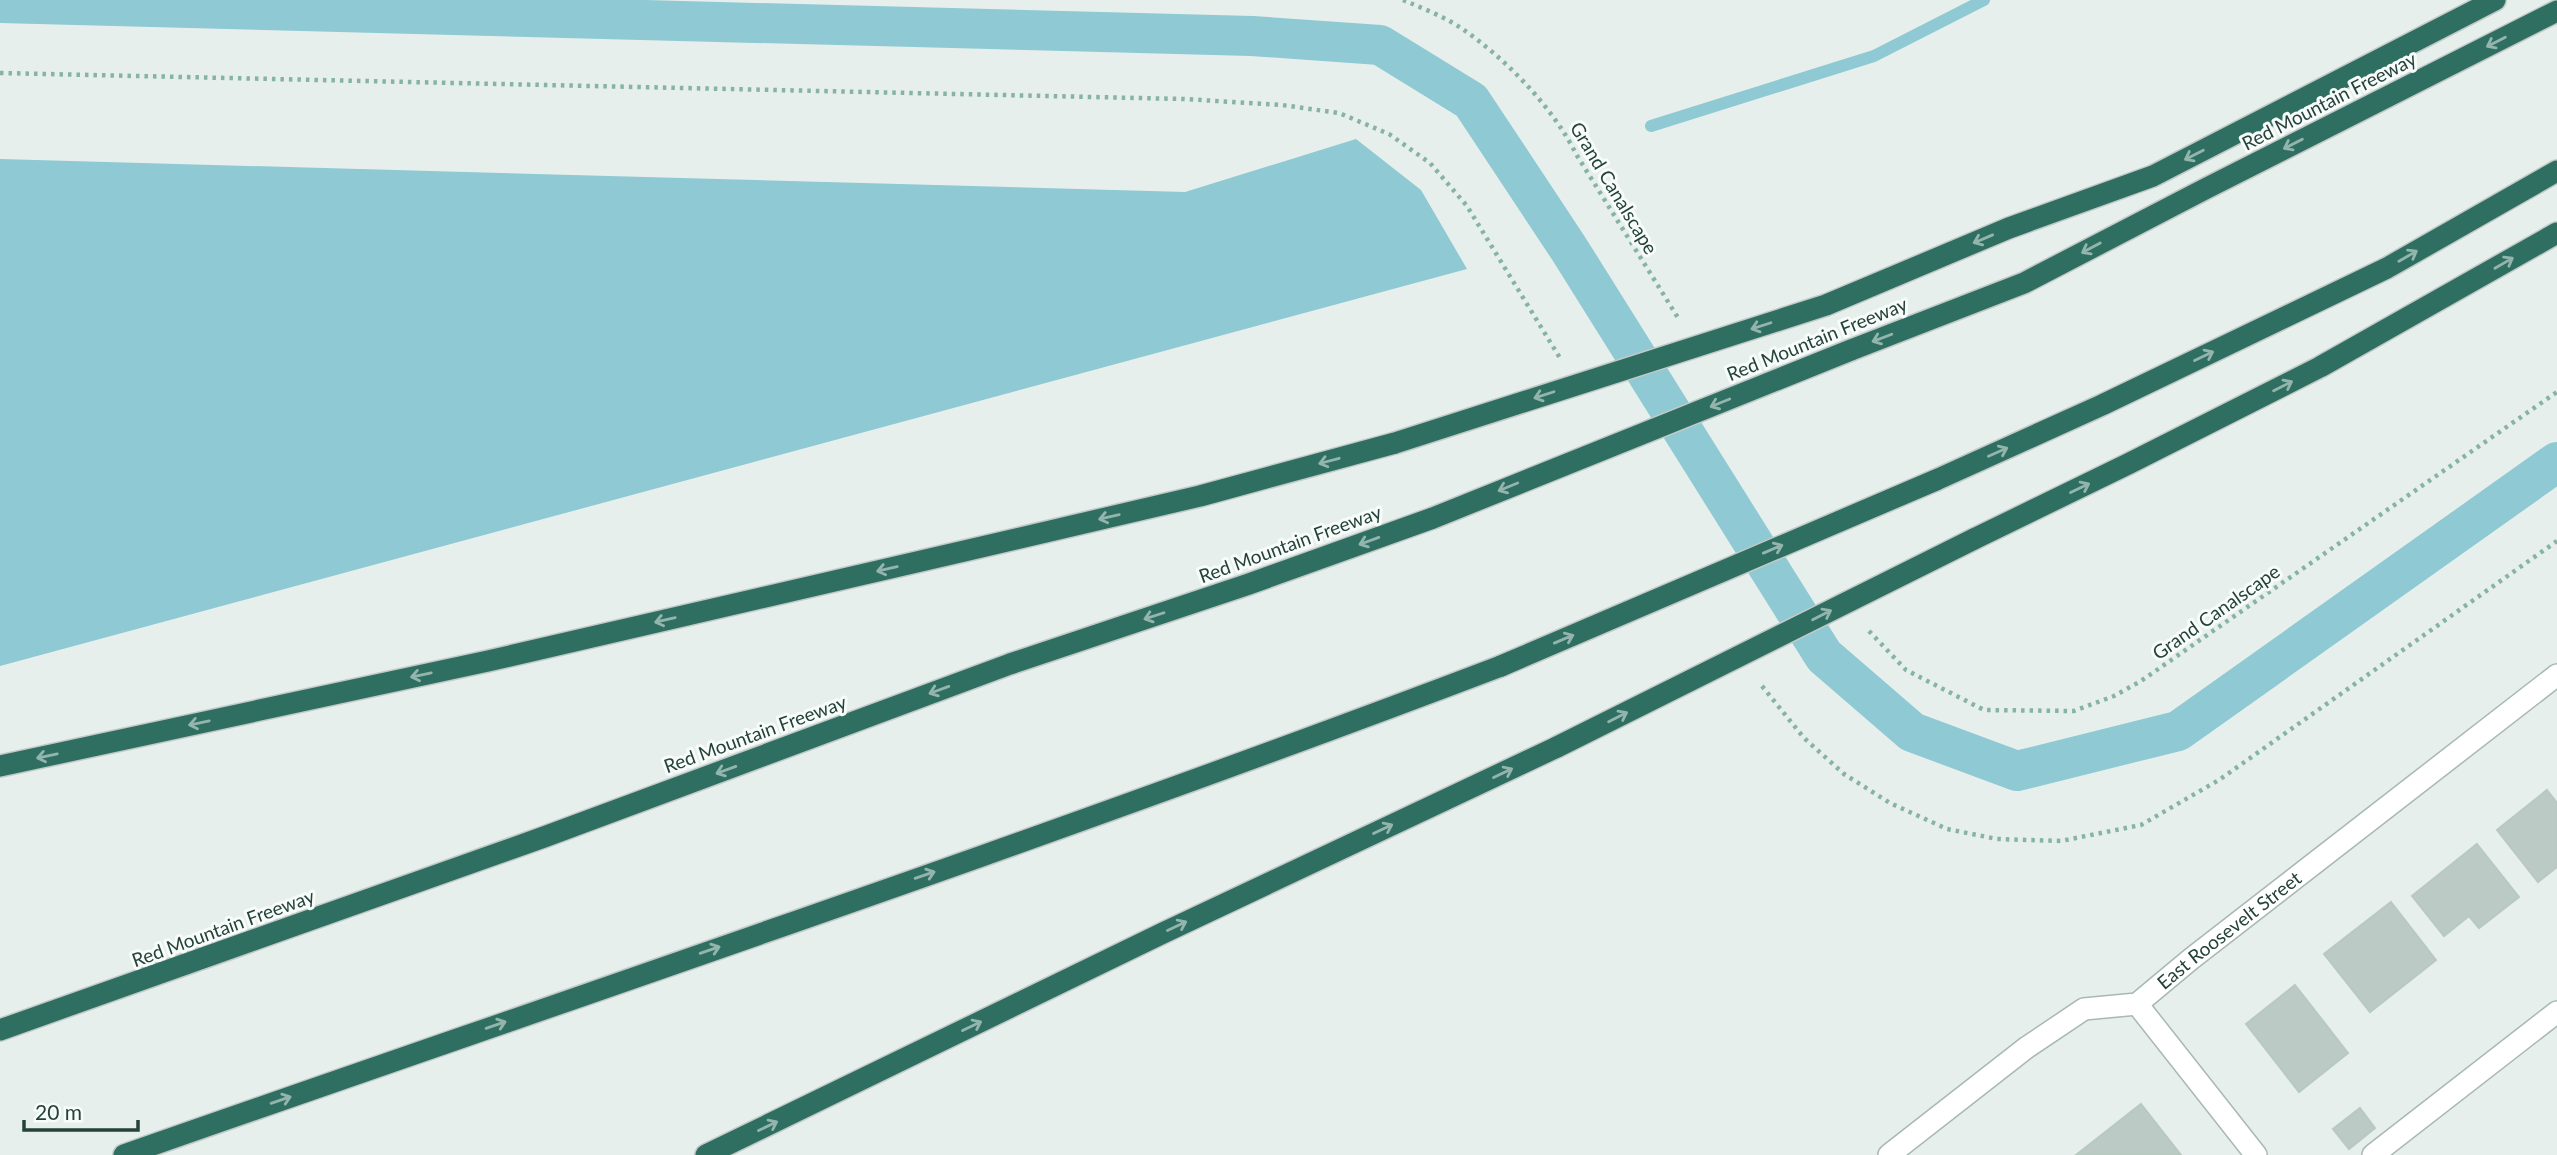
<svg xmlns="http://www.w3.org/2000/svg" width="2557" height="1155" viewBox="0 0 2557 1155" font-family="Lato,sans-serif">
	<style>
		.water { fill: #8ec9d4 }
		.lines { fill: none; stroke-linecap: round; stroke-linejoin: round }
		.stream { stroke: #8ec9d4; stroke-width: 12 }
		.canal { stroke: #8ec9d4; stroke-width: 40 }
		.building { fill: #bbcac4; stroke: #b8c9c2; stroke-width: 2 }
		.lane-casing { stroke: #a8b8b2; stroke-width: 24 }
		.street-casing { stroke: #a8b8b2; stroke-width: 24 }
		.highway-casing { stroke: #c2cac8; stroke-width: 24 }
		.path { stroke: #86b3a5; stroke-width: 4.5; stroke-dasharray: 3.5 5; stroke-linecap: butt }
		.lane { stroke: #fff; stroke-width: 21 }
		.street { stroke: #fff; stroke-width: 21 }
		.highway { stroke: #2f6f62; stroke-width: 21 }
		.highway-bridge-casing { stroke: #c2cac8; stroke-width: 24; stroke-linecap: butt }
		.highway-bridge { stroke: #2f6f62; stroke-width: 21 }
		.oneway { stroke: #93b5ae }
		.labels { text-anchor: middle; stroke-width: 6; stroke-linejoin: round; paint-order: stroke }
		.street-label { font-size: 19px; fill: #24423a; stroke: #f7fbf9 }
	</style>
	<rect width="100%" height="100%" fill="#e6efeb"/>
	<path class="water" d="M1356 139 1421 190 1467 269 0 666V159L1185 192Z"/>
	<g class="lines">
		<path class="stream" d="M1651 126 1874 56 1984 0"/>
		<path class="canal" d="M0 3 1252 36 1380 45 1471 101 1569 249 1824 656 1912 732 2017 771 2178 731 2557 462"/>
	</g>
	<g class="building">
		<path d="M2547 790 2557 803V867L2538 882 2497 830Z"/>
		<path d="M2477 844 2519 897 2479 928 2469 916 2444 936 2412 896Z"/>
		<path d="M2391 902 2436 960 2370 1012 2324 954Z"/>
		<path d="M2295 985 2348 1053 2299 1092 2246 1024Z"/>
		<path d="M2141 1104 2181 1155H2076Z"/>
		<path d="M2360 1108 2375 1128 2349 1149 2333 1129Z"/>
	</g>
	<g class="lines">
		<g class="lane-casing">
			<path id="lane" d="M2373 1155 2557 1012"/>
		</g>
		<g class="street-casing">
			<g id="street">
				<path d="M2137 1004 2256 1155"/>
				<path id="s1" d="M1889 1155 2026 1048 2084 1009 2137 1004 2191 959 2557 675"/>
			</g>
		</g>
		<g class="highway-casing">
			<g id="highway">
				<path d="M1826 305 2009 228 2153 176 2495 0"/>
				<path d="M1851 350 2024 283 2205 189 2557 11"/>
				<path d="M1936 480 2102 405 2387 268 2557 171"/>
				<path d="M1974 539 2128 464 2320 367 2557 233"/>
				<path d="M0 766 488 661 960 552 1200 496 1395 443"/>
				<path d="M0 1030 544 837 1010 664 1249 584 1433 518"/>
				<path d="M124 1155C584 994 1046 839 1501 666"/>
				<path d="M706 1155 1163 933 1557 747"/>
			</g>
		</g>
		<g class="path">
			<path d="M1403 0C1422 8 1443 16 1461 28 1504 57 1553 107 1576 154L1680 321"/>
			<path d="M0 73 1184 99 1282 105 1339 113 1389 134 1430 163 1467 206 1560 358"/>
			<path d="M1869 631 1906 670 1984 710 2074 711 2114 696 2141 681 2557 392"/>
			<path d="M1762 686 1804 738 1844 774 1890 803 1947 829 1997 839 2061 841 2141 825 2219 780 2557 541"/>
		</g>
		<use href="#lane" class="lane"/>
		<use href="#street" class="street"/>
		<use href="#highway" class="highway"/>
		<g class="highway-bridge-casing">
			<g id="highway-bridge">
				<path d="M1395 443 1826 305"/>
				<path d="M1433 518 1851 350"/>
				<path d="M1501 666 1936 480"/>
				<path d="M1557 747 1974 539"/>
			</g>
		</g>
		<use href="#highway-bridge" class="highway-bridge"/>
	</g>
	<defs><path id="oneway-shaft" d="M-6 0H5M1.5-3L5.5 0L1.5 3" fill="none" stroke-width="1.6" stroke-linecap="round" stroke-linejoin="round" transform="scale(1.75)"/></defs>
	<g class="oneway">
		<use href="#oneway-shaft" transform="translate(2496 42) rotate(153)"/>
		<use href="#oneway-shaft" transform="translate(2293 144) rotate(153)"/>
		<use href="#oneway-shaft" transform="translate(2194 155) rotate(153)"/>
		<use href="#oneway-shaft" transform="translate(1983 239) rotate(157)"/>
		<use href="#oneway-shaft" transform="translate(2091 248) rotate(152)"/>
		<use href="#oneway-shaft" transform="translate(2408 256) rotate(-30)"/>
		<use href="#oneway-shaft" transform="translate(2504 263) rotate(-30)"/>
		<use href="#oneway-shaft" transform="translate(1761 326) rotate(162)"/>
		<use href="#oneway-shaft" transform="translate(1882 338) rotate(159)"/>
		<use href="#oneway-shaft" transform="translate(2204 356) rotate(-26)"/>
		<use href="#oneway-shaft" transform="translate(2283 386) rotate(-27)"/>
		<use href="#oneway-shaft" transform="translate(1544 395) rotate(162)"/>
		<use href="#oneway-shaft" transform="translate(1720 403) rotate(158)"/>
		<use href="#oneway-shaft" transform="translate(1998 452) rotate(-24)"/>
		<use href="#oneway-shaft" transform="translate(1329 461) rotate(165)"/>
		<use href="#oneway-shaft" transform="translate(1508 487) rotate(158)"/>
		<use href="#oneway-shaft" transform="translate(2080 488) rotate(-26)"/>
		<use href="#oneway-shaft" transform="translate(1109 517) rotate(167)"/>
		<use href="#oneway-shaft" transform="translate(1369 541) rotate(160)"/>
		<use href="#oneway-shaft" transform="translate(1773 549) rotate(-23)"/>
		<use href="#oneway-shaft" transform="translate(887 569) rotate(167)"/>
		<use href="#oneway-shaft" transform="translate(1822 615) rotate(-27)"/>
		<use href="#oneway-shaft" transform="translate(1154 616) rotate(162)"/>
		<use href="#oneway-shaft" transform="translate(665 620) rotate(167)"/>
		<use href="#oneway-shaft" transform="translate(1564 639) rotate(-23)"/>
		<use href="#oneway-shaft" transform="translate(421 675) rotate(168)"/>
		<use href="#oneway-shaft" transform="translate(939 690) rotate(160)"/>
		<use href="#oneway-shaft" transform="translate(1618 717) rotate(-27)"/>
		<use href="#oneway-shaft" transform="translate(199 723) rotate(168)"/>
		<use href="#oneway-shaft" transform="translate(47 756) rotate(168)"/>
		<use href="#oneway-shaft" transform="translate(726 770) rotate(160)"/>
		<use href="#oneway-shaft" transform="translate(1503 773) rotate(-26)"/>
		<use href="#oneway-shaft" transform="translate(1383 829) rotate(-25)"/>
		<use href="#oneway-shaft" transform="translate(925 875) rotate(-19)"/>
		<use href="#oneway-shaft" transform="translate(1177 926) rotate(-25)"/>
		<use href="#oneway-shaft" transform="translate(710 950) rotate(-19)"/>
		<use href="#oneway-shaft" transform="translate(496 1025) rotate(-19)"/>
		<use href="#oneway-shaft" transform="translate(972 1026) rotate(-26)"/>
		<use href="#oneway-shaft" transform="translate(281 1100) rotate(-19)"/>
		<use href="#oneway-shaft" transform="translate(768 1126) rotate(-26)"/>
	</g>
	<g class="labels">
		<g class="street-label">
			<text transform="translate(2329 101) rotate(-27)" y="7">Red Mountain Freeway</text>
			<text transform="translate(1614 188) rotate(59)" y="7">Grand Canalscape</text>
			<text transform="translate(1817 339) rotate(-22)" y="7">Red Mountain Freeway</text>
			<text transform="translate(1290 544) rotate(-20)" y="7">Red Mountain Freeway</text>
			<text transform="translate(2216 612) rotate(-35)" y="7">Grand Canalscape</text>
			<text transform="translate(755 734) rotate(-20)" y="7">Red Mountain Freeway</text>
			<text transform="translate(223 928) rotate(-20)" y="7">Red Mountain Freeway</text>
			<text dy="7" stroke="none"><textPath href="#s1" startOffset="415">East Roosevelt Street</textPath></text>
		</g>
	</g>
	<path d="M24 1120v10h114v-10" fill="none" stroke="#24423a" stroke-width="3.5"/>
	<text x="35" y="1120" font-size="21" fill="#24423a" stroke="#f7fbf9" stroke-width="5" paint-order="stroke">20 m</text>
</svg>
